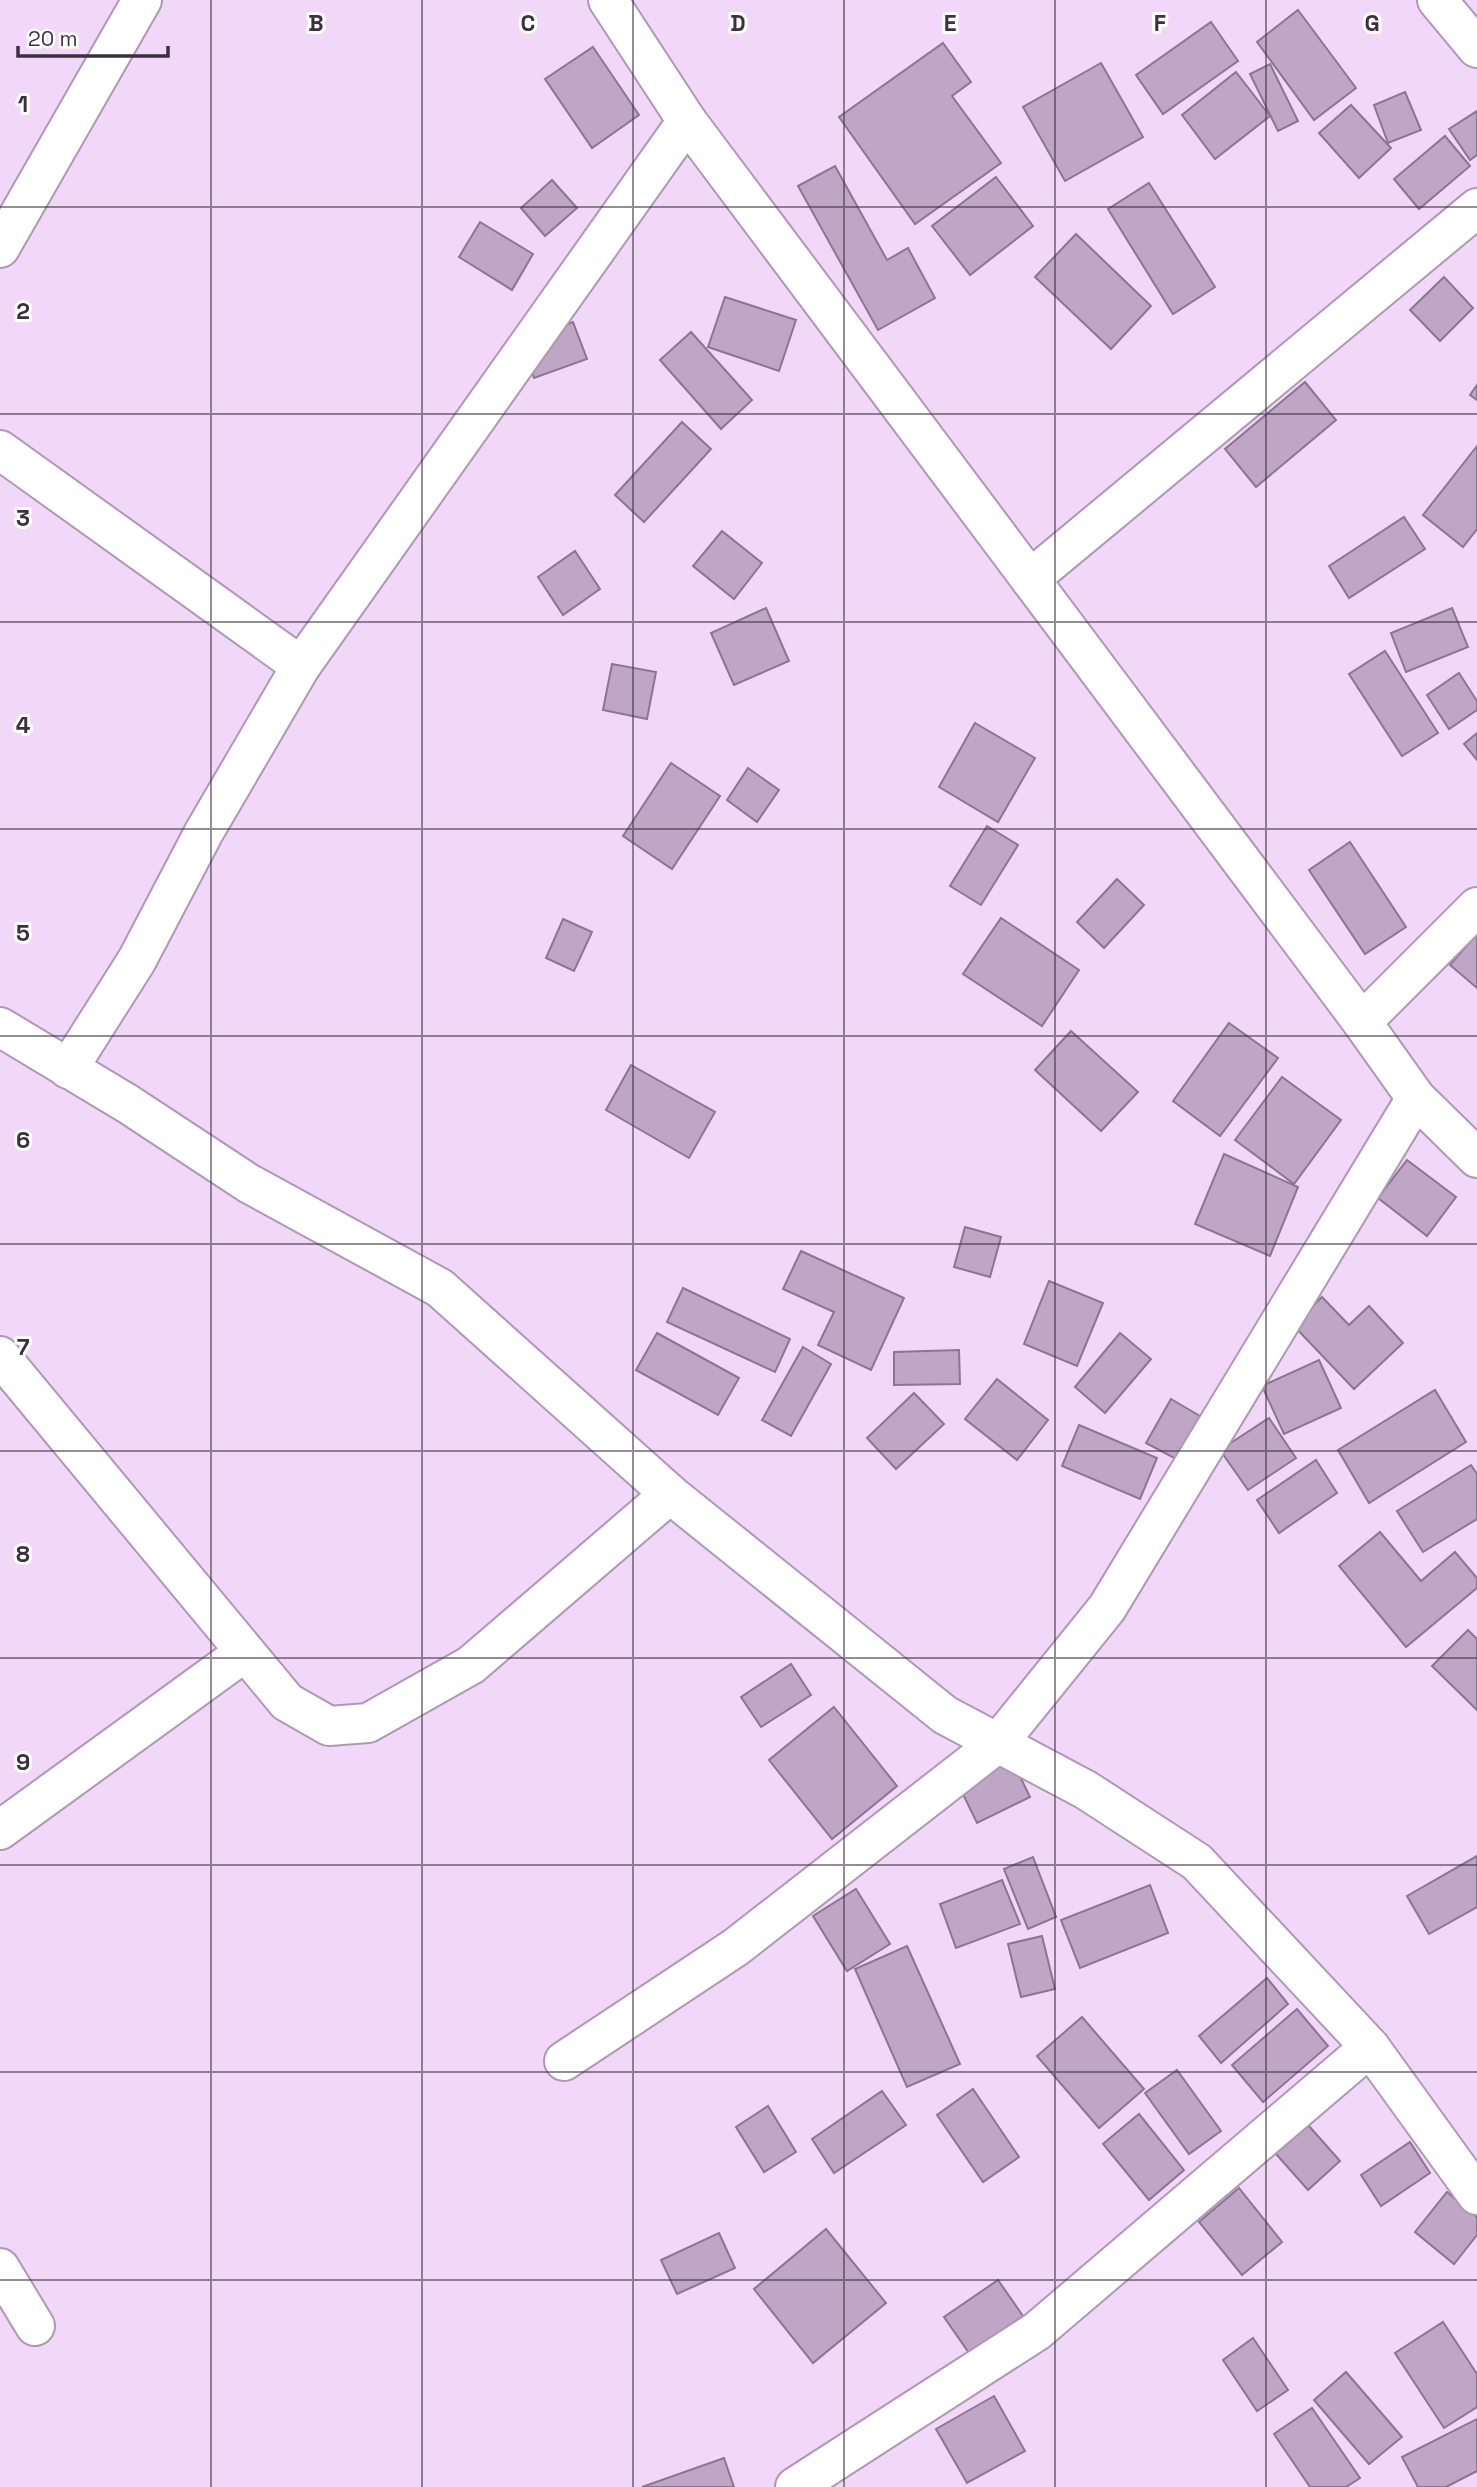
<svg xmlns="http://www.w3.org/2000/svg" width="1477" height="2487" viewBox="0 0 1477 2487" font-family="'Space Grotesk',sans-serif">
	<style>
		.building { fill: #bfa6c6; stroke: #8c7592; stroke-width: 2 }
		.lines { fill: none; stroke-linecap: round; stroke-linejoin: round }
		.street-casing { stroke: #af97b6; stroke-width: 42 }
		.street { stroke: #fff; stroke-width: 38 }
		.grid { fill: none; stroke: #3b313e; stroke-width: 2; stroke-opacity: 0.55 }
		.grid-label { font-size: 23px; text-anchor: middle; font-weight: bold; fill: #3b313e; stroke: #fff; stroke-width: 6; stroke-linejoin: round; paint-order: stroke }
	</style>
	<rect width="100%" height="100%" fill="#f1d8f9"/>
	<g class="building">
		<path d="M1298 10 1356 88 1314 120 1257 42Z"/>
		<path d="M1211 22 1238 61 1163 114 1136 75Z"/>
		<path d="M943 43 971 82 952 96 1001 163 915 224 839 117Z"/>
		<path d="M593 47 639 115 592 148 545 79Z"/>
		<path d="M1101 63 1143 137 1065 181 1023 107Z"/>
		<path d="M1270 64 1298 121 1278 131 1250 74Z"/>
		<path d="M1236 72 1270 116 1215 159 1182 115Z"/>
		<path d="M1405 92 1421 130 1388 143 1374 105Z"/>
		<path d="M1351 105 1391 148 1359 178 1319 133Z"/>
		<path d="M1477 111V155L1470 160 1449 129Z"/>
		<path d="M1445 136 1470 166 1419 209 1394 179Z"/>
		<path d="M835 166 887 260 908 248 935 298 878 330 798 186Z"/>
		<path d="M996 177 1033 226 970 275 932 226Z"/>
		<path d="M552 180 577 208 545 236 521 208Z"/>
		<path d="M1149 183 1215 287 1173 314 1108 209Z"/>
		<path d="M480 222 533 254 512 290 459 257Z"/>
		<path d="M1076 234 1151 306 1111 349 1035 277Z"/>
		<path d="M1444 277 1473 308 1440 341 1410 310Z"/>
		<path d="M725 297 796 320 779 371 708 347Z"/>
		<path d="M573 322 587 359 534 378 521 341Z"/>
		<path d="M691 332 752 400 721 429 660 360Z"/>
		<path d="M1305 382 1336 420 1256 487 1225 449Z"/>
		<path d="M1477 385V400L1470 395Z"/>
		<path d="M682 422 711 449 644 522 615 495Z"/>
		<path d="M1477 446V529L1463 547 1423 515Z"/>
		<path d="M1404 517 1425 549 1349 598 1329 566Z"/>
		<path d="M722 531 762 563 734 599 693 566Z"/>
		<path d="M575 551 600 589 563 615 538 577Z"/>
		<path d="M766 608 789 661 734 685 711 633Z"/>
		<path d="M1452 608 1468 647 1406 672 1391 633Z"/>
		<path d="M1385 651 1438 733 1402 756 1349 674Z"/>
		<path d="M612 664 656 672 647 719 603 710Z"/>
		<path d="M1459 673 1477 701V710L1449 729 1427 695Z"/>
		<path d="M975 723 1035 758 998 822 939 787Z"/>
		<path d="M1477 733V760L1464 744Z"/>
		<path d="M671 763 720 796 672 869 623 836Z"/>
		<path d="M748 768 779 790 757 822 727 800Z"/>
		<path d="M987 826 1018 845 981 905 950 886Z"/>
		<path d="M1350 842 1406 927 1365 954 1309 870Z"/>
		<path d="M1117 879 1144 905 1104 948 1077 922Z"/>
		<path d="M1001 918 1079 970 1042 1026 963 974Z"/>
		<path d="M563 919 592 932 574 971 546 958Z"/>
		<path d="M1477 934V988L1450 965Z"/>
		<path d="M1229 1023 1278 1058 1220 1136 1173 1101Z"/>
		<path d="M1071 1031 1138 1092 1101 1131 1035 1070Z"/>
		<path d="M631 1065 715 1112 689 1158 606 1110Z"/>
		<path d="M1282 1077 1341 1120 1294 1184 1235 1140Z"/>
		<path d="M1224 1154 1298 1187 1270 1256 1195 1224Z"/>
		<path d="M1407 1160 1456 1197 1427 1236 1378 1198Z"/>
		<path d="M965 1227 1001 1237 990 1277 954 1267Z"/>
		<path d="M801 1251 904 1298 871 1370 818 1345 834 1312 783 1289Z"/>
		<path d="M1049 1281 1103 1303 1077 1366 1024 1344Z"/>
		<path d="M683 1288 790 1339 775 1372 667 1322Z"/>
		<path d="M1322 1297 1349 1325 1369 1306 1403 1343 1354 1389 1293 1325Z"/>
		<path d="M657 1333 739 1378 718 1415 636 1370Z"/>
		<path d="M1120 1333 1151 1359 1105 1413 1075 1387Z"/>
		<path d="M803 1347 831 1364 791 1436 762 1420Z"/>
		<path d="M959 1350 960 1384 894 1385V1352Z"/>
		<path d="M1319 1360 1341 1408 1284 1434 1262 1386Z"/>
		<path d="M997 1379 1048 1420 1017 1460 965 1419Z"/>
		<path d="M1435 1390 1466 1442 1369 1503 1338 1450Z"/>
		<path d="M914 1393 944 1424 896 1469 867 1438Z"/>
		<path d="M1171 1399 1200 1416 1176 1459 1146 1443Z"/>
		<path d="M1269 1418 1296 1458 1248 1490 1220 1450Z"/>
		<path d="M1079 1425 1157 1458 1140 1499 1062 1466Z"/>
		<path d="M1316 1460 1337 1493 1279 1533 1257 1500Z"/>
		<path d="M1471 1465 1477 1474V1519L1423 1552 1397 1511Z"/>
		<path d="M1380 1532 1421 1581 1455 1552 1477 1578V1588L1406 1647 1339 1566Z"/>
		<path d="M1468 1630 1477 1639V1710L1432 1666Z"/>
		<path d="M791 1664 811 1695 761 1727 741 1697Z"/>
		<path d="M834 1707 897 1786 832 1839 769 1760Z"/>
		<path d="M1012 1760 1030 1797 977 1823 959 1786Z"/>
		<path d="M1477 1856V1907L1429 1934 1407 1896Z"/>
		<path d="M1033 1857 1056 1917 1028 1929 1004 1869Z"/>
		<path d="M1002 1880 1020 1924 956 1948 940 1904Z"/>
		<path d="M1150 1885 1168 1933 1080 1968 1061 1920Z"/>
		<path d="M856 1889 890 1944 847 1971 813 1916Z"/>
		<path d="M1042 1936 1055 1989 1021 1997 1008 1944Z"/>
		<path d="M907 1946 960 2064 907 2087 855 1969Z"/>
		<path d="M1267 1978 1288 2004 1221 2063 1199 2036Z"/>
		<path d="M1297 2009 1328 2046 1263 2102 1232 2065Z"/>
		<path d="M1082 2017 1144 2089 1099 2128 1037 2056Z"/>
		<path d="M1177 2070 1221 2131 1189 2154 1145 2093Z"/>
		<path d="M973 2089 1019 2157 983 2182 937 2115Z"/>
		<path d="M882 2091 906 2125 834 2173 812 2139Z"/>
		<path d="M768 2106 796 2152 764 2172 736 2127Z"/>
		<path d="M1139 2114 1184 2170 1149 2200 1103 2144Z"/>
		<path d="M1301 2117 1340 2161 1308 2190 1269 2146Z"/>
		<path d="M1410 2142 1430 2173 1381 2206 1361 2175Z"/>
		<path d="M1239 2188 1282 2242 1242 2275 1199 2222Z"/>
		<path d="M1447 2192 1477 2217V2235L1454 2264 1415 2232Z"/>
		<path d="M826 2229 886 2303 813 2363 754 2289Z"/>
		<path d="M719 2233 735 2268 677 2294 661 2260Z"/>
		<path d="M998 2280 1023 2316 969 2353 944 2317Z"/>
		<path d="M1443 2322 1477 2374V2407L1444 2428 1395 2353Z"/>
		<path d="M1253 2338 1288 2390 1257 2411 1223 2360Z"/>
		<path d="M1346 2372 1402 2437 1369 2464 1314 2400Z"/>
		<path d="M994 2396 1025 2451 967 2483 936 2429Z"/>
		<path d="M1312 2408 1360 2478 1346 2487H1310L1274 2434Z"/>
		<path d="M1477 2419V2471L1446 2487H1418L1402 2457Z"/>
		<path d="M724 2458 734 2487H642Z"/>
	</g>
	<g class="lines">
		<g class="street-casing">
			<g id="street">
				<path d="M608 0 687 121 1362 1022 1416 1098 1477 1158"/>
				<path d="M1437 0 1477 48"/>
				<path d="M0 248 142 0"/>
				<path d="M0 450 301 666"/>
				<path d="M1030 579 1477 208"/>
				<path d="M1362 1022 1477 907"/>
				<path d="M0 1027 128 1104 248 1183 440 1288 670 1494 945 1715 1086 1790 1197 1862 1370 2047 1477 2195"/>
				<path d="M68 1069 137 960 204 832 301 666 687 121"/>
				<path d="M0 1356 287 1702 329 1726 368 1723 471 1665 670 1494"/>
				<path d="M0 1830 245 1652"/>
				<path d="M564 2061 736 1947 998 1743 1107 1608 1416 1098"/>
				<path d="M0 2268 35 2326"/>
				<path d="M795 2487 1037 2331 1370 2047"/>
			</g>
		</g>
		<use href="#street" class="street"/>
	</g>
	<path class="grid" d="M211 0V2487M422 0V2487M633 0V2487M844 0V2487M1055 0V2487M1266 0V2487M0 207H1477M0 414H1477M0 622H1477M0 829H1477M0 1036H1477M0 1244H1477M0 1451H1477M0 1658H1477M0 1865H1477M0 2072H1477M0 2280H1477"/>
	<g class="grid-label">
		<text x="316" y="31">B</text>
		<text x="528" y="31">C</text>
		<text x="738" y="31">D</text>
		<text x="950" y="31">E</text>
		<text x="1160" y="31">F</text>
		<text x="1372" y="31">G</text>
		<text x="23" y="112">1</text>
		<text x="23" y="319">2</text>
		<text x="23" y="526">3</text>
		<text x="23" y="733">4</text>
		<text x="23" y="941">5</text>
		<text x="23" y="1148">6</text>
		<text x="23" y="1355">7</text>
		<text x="23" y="1562">8</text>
		<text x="23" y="1770">9</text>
	</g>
	<path d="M18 46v10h150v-10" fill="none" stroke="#3b313e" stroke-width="3.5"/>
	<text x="28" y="46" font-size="21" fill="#3b313e" stroke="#ffffff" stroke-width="5" paint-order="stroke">20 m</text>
</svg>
